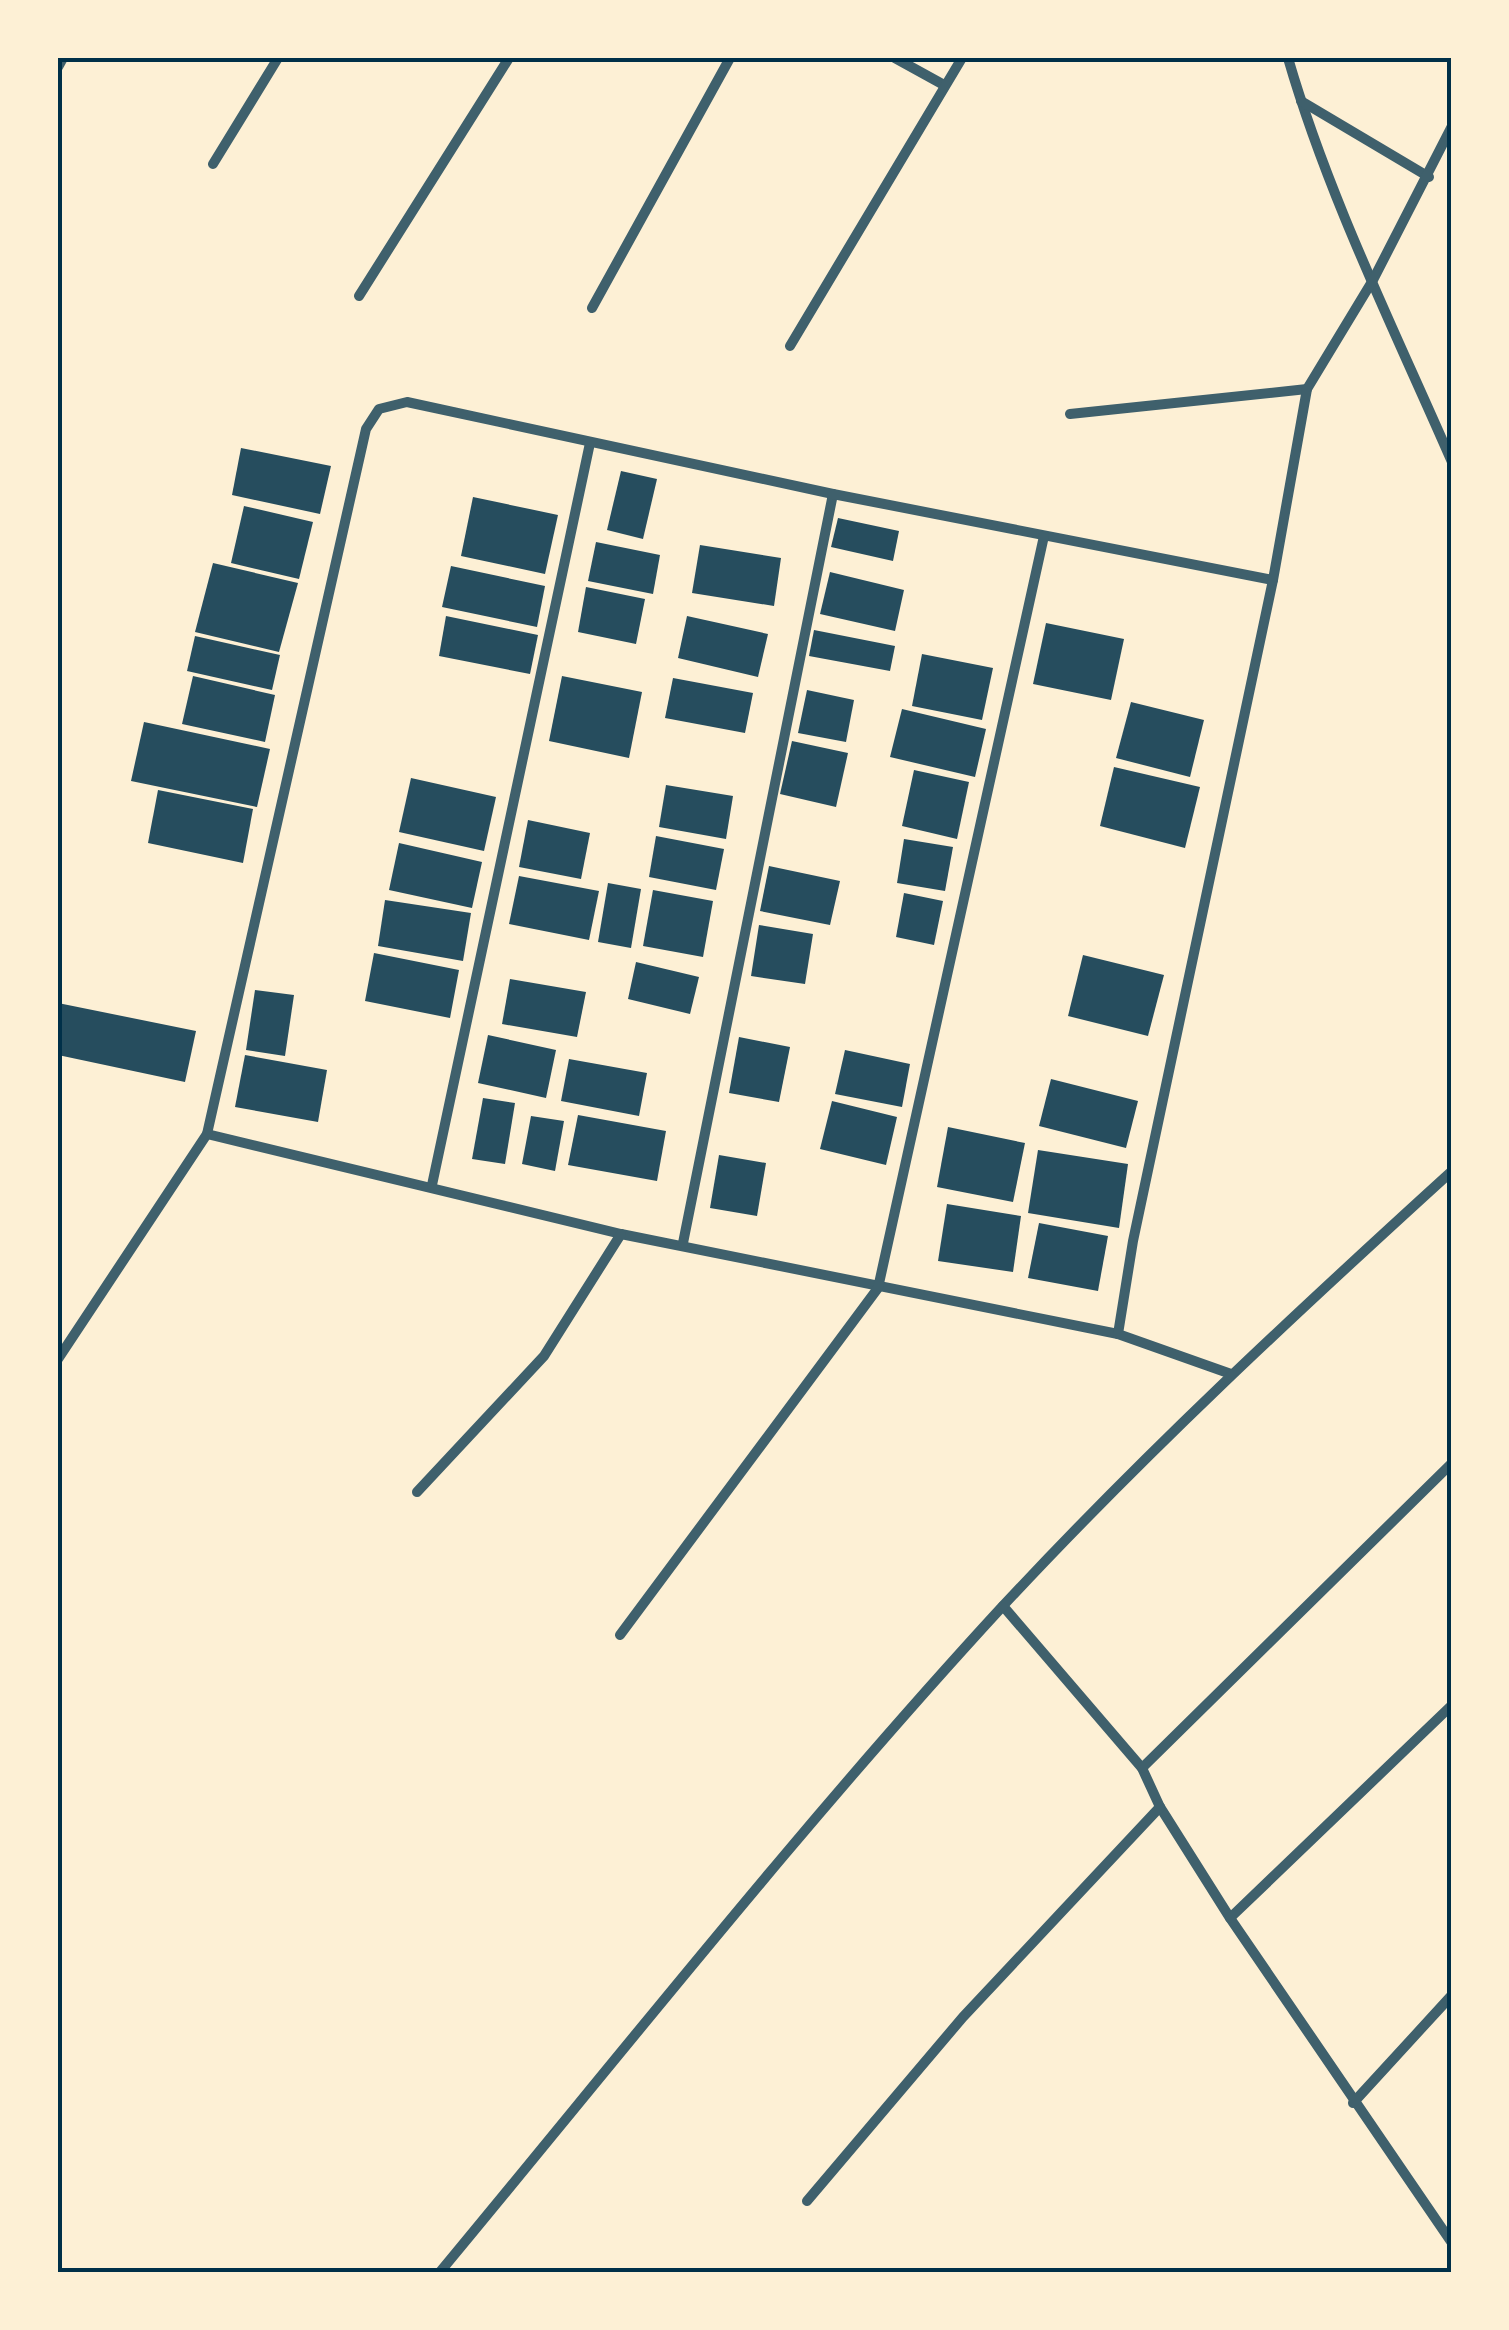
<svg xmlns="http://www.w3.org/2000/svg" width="1509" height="2330" viewBox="0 0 1509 2330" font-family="Raleway,sans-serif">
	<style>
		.building { fill: #264d5e }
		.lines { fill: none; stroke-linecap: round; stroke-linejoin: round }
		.minor { stroke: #3f606c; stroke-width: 10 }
		.neatline { fill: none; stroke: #003049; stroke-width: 4 }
	</style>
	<rect width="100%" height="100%" fill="#fdf0d5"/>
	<g class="building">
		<path d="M241 448 331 466 320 514 232 495Z"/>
		<path d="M621 471 657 479 643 539 607 530Z"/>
		<path d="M473 497 558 515 545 574 461 556Z"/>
		<path d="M244 506 313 522 299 579 231 563Z"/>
		<path d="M838 518 899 531 893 561 831 547Z"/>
		<path d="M596 542 660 555 653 594 588 581Z"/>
		<path d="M700 545 781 558 774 606 692 593Z"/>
		<path d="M213 563 298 583 279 652 195 632Z"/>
		<path d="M451 566 545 586 537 627 442 607Z"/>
		<path d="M830 572 904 590 895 631 820 614Z"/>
		<path d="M586 587 645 599 636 644 578 632Z"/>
		<path d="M446 616 538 635 530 674 439 656Z"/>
		<path d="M687 616 768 634 758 677 678 658Z"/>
		<path d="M1046 623 1124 639 1111 700 1033 684Z"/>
		<path d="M814 630 895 646 890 671 809 656Z"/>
		<path d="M195 636 280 655 272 690 187 671Z"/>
		<path d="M922 654 993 668 982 720 912 706Z"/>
		<path d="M193 676 275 695 265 742 182 724Z"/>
		<path d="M562 676 642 692 629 758 549 741Z"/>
		<path d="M673 678 753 693 745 733 665 718Z"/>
		<path d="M807 690 854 700 846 742 798 733Z"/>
		<path d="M1131 702 1204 720 1190 777 1116 758Z"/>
		<path d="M902 709 986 729 975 777 890 757Z"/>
		<path d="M144 722 270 749 257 807 131 781Z"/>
		<path d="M792 741 848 753 836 807 780 794Z"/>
		<path d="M1114 767 1200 787 1185 848 1100 826Z"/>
		<path d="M914 770 969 782 957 839 902 826Z"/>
		<path d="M411 778 496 797 484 851 399 832Z"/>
		<path d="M666 785 733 796 726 839 659 827Z"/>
		<path d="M158 790 253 809 243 863 148 843Z"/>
		<path d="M528 820 590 833 581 879 519 867Z"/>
		<path d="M656 836 724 849 716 890 649 877Z"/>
		<path d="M904 839 953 847 945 891 897 883Z"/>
		<path d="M399 843 482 862 472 908 389 890Z"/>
		<path d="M769 866 840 881 830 925 760 911Z"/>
		<path d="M519 876 599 891 589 940 509 924Z"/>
		<path d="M608 883 641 889 631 948 598 942Z"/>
		<path d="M653 890 713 901 703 957 643 946Z"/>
		<path d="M904 893 943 901 934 945 896 937Z"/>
		<path d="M385 900 471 913 463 961 378 946Z"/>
		<path d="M759 925 813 934 805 984 751 976Z"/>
		<path d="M374 953 459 970 450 1018 365 1001Z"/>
		<path d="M1083 955 1164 975 1148 1036 1068 1016Z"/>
		<path d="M636 962 699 977 690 1014 628 999Z"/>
		<path d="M510 979 586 992 577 1037 502 1024Z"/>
		<path d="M255 990 294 995 285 1056 246 1050Z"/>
		<path d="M58 1003 196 1031 185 1082 58 1055Z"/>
		<path d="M488 1035 556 1050 546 1098 478 1083Z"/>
		<path d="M739 1037 790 1047 779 1102 729 1093Z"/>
		<path d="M845 1050 910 1064 902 1107 835 1094Z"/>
		<path d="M245 1055 327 1070 318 1122 235 1107Z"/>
		<path d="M569 1059 647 1073 639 1116 561 1101Z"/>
		<path d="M1051 1079 1138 1101 1126 1148 1039 1126Z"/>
		<path d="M483 1098 515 1103 505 1164 472 1159Z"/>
		<path d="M832 1101 897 1117 886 1165 820 1149Z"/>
		<path d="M578 1115 666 1131 657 1181 568 1165Z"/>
		<path d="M531 1116 564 1121 555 1171 522 1164Z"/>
		<path d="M948 1127 1025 1143 1013 1202 937 1187Z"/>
		<path d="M1038 1150 1128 1164 1119 1228 1028 1213Z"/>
		<path d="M719 1155 766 1163 757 1216 710 1208Z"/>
		<path d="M947 1204 1021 1216 1013 1272 938 1261Z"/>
		<path d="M1039 1223 1108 1236 1098 1291 1028 1278Z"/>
	</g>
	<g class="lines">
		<g class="minor">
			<path d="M895 58 944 85"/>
			<path d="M1288 58C1328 196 1394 329 1452 462"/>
			<path d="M58 67 63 58"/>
			<path d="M1301 101 1429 177"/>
			<path d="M213 164 278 58"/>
			<path d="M359 296 509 58"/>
			<path d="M592 308 730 58"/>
			<path d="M790 346 962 58"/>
			<path d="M1070 414 1307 389"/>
			<path d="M207 1134 621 1234 1118 1334"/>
			<path d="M432 1185 590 443"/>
			<path d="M683 1243 833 494"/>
			<path d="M58 1359 207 1134 366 429 379 409 407 402 833 494 1273 580"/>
			<path d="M1231 1374 1118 1334 1133 1241 1273 580 1307 389 1373 280 1452 126"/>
			<path d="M417 1492 544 1356 621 1234"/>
			<path d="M1003 1606 1142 1768 1160 1807 1230 1918 1452 2243"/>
			<path d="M620 1635 878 1288 1044 536"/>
			<path d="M1142 1768 1452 1463"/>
			<path d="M1230 1918 1452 1705"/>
			<path d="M1353 2103 1452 1995"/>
			<path d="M807 2201 963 2017 1160 1807"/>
			<path d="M440 2272C625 2049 805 1821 1001 1608 1144 1454 1297 1312 1452 1171"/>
		</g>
	</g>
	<rect width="1509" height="2330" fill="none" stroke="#fdf0d5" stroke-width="120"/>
	<rect x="60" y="60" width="1389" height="2210" class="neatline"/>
</svg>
